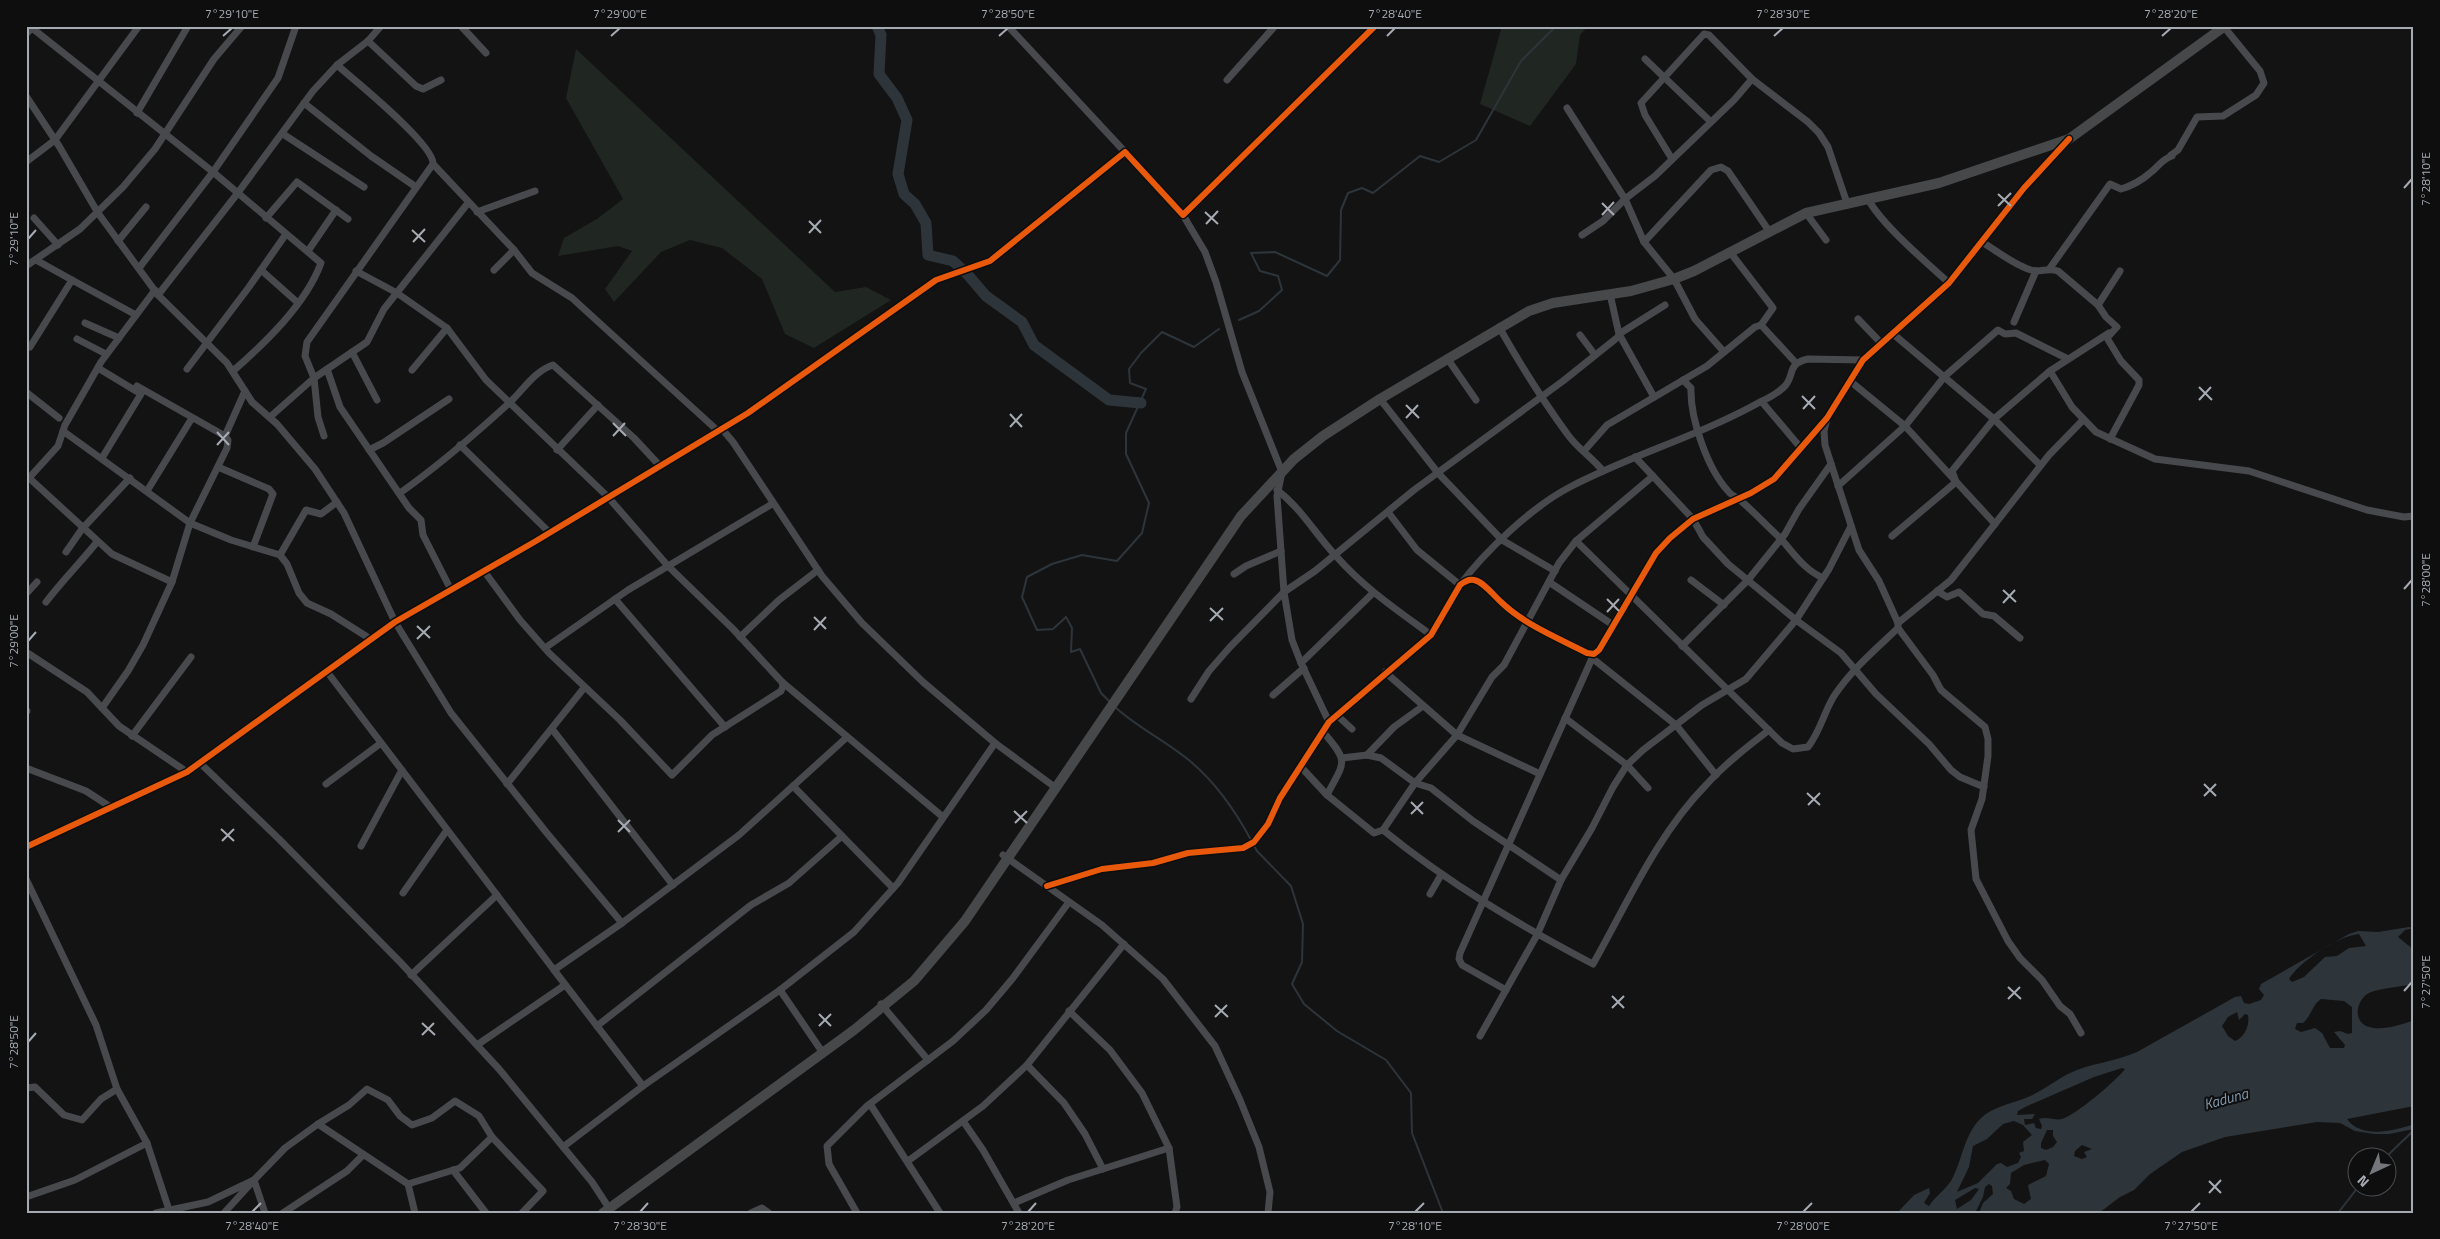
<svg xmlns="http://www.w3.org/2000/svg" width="2440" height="1239" viewBox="0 0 2440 1239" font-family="'Titillium Web',sans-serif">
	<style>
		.green { fill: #202621 }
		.water { fill: #2d353a; fill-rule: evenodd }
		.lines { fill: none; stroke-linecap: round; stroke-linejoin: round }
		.stream { stroke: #2d353a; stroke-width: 2 }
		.river { stroke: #2d353a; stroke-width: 11 }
		.minor { stroke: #48494d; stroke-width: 7 }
		.secondary { stroke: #47484a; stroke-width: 10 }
		.cycleway-casing { stroke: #0e0e0f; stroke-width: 9 }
		.cycleway { stroke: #e8590c; stroke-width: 6 }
		.ticks { fill: none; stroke: #a6abb3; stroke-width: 2 }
		.labels { text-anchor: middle; stroke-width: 4; stroke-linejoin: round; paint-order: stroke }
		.water-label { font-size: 15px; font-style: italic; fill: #8198ab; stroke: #0e0e0f }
		.neatline { fill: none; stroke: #a6abb3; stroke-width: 2 }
		.ticks-label { font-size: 12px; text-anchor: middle; fill: #a6abb3 }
	</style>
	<rect width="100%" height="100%" fill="#131314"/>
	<g class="green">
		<path d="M1502 26H1588L1580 35 1576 64 1530 126 1480 104Z"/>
		<path d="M576 49 835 292 866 287 891 300 814 348 785 334 762 279 722 248 690 240 661 252 614 302 605 289 632 251 618 246 558 256 564 238 597 219 623 199 566 98Z"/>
	</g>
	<path class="water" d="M2409 927 2414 928 2405 930 2398 937 2414 950V984C2403 986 2377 989 2369 993 2356 1000 2352 1022 2369 1027 2382 1031 2401 1025 2414 1020V1106L2347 1119C2361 1139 2394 1131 2414 1124V1129L2389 1134H2374L2355 1131 2340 1123 2317 1122 2225 1137 2182 1152 2150 1174 2134 1190 2120 1197 2099 1213H1979L1983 1203 1993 1194 1992 1186 1989 1184 1985 1187 1983 1197 1975 1213H1897L1914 1195 1929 1188 1930 1193 1924 1203 1929 1206C1936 1195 1949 1187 1953 1177 1963 1157 1964 1136 1980 1119 1993 1106 2012 1104 2028 1097 2043 1091 2054 1081 2068 1074 2090 1063 2115 1062 2137 1052L2235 997 2241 996 2244 1003 2249 1004 2261 1000 2264 995 2259 989 2261 984 2349 934 2358 931 2378 932ZM2359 934 2366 946 2349 948 2337 956 2325 957 2304 977 2292 982 2289 979C2300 961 2338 936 2359 934ZM2321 999 2344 1001 2352 1007V1033L2348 1034 2340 1031 2334 1032 2345 1045 2344 1048H2330L2322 1033 2315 1028 2301 1032 2295 1029 2297 1023H2303C2312 1015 2312 1005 2321 999ZM2237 1012 2239 1020 2245 1014 2248 1015C2250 1025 2245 1037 2235 1041L2228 1036 2222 1026 2228 1017ZM2122 1068 2125 1069C2115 1082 2077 1114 2062 1119 2055 1121 2047 1116 2039 1119L2042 1126 2041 1129 2036 1128 2034 1123 2025 1125 2024 1119H2032L2035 1114 2017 1115 2018 1111 2025 1107 2094 1077ZM2014 1121 2023 1125 2032 1135 2023 1142 2024 1151 2019 1153 2021 1157 2018 1163 2007 1167 2001 1163 1997 1164 1978 1183 1957 1192 1969 1167 1973 1146 1987 1139 2003 1124ZM2047 1130H2053V1136L2057 1142 2053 1147 2046 1150 2041 1148V1143ZM2082 1145 2092 1149 2084 1152 2087 1157 2082 1159 2074 1156 2075 1151ZM2045 1160 2049 1164 2046 1176 2028 1185 2031 1199 2024 1204 2014 1199 2011 1191 2006 1188 2010 1184 2011 1173 2024 1165ZM1975 1188 1979 1189 1971 1200 1957 1209 1955 1200Z"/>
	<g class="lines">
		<g class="stream">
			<path d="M1239 320 1259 311 1282 290 1278 276 1260 271 1251 253 1275 252 1327 276 1340 260 1341 210 1348 193 1362 188 1373 193 1420 156 1439 162 1476 140 1521 61 1556 26"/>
			<path d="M1110 702 1101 693 1080 649 1071 652 1072 628 1066 617 1053 629 1037 630 1022 597 1027 577 1052 564 1082 555 1117 561 1142 533 1149 503 1126 454V433L1146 389 1130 383 1129 369 1141 353 1162 332 1194 347 1219 329"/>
			<path d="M1115 707C1138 728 1166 741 1190 761 1215 782 1236 812 1251 840"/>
			<path d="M1253 844 1257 851 1291 886 1303 924 1302 962 1292 984 1304 1004 1337 1031 1386 1060 1411 1093 1412 1133 1443 1213"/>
			<path d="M2387 1156 2414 1130"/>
			<path d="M2338 1213 2359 1186"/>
		</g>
		<path class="river" d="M877 26 881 35 879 74 897 98 907 120 898 174 904 194 915 204 926 223 928 255 953 261 968 275 986 296 1022 322 1034 345 1109 400 1141 403"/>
		<g class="minor">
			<path d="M461 26 486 53"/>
			<path d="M1008 26 1125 152"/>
			<path d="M26 34 32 28 213 172 321 263C306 304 265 343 233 371"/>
			<path d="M368 41 416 86 423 89 441 80"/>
			<path d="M1645 59 1710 121"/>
			<path d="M1227 80 1275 26"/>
			<path d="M26 96 59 146 98 213 158 295 227 363 252 402 277 424 315 469 344 513 395 622 451 713 546 832 622 923"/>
			<path d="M304 103 371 156 416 187"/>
			<path d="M1567 108 1625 199 1644 242 1674 279 1695 319 1724 352"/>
			<path d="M137 113 188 26"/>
			<path d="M283 134 364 187"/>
			<path d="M2171 155 2178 150 2197 117 2223 116 2256 95 2264 83 2260 71 2224 27"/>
			<path d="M1672 159 1645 115 1641 103 1704 34 1709 35 1752 79 1808 122 1819 133 1828 147 1847 203"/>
			<path d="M26 162 55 140 139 26"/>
			<path d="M433 164 514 250 532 273 572 298 718 431"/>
			<path d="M1868 199C1882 225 1926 262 1949 283"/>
			<path d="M477 212 535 191"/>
			<path d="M1806 213 1826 240"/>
			<path d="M1183 215 1205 252 1216 282 1242 372 1282 472 1277 496 1284 592 1292 640 1301 663 1329 722"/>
			<path d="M34 218 58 245"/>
			<path d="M266 218 297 182 348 219"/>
			<path d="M1582 235 1603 221 1625 199 1655 176 1734 100 1752 79"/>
			<path d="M118 241 146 207"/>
			<path d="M1644 242 1711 170 1721 167 1728 171 1769 231"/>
			<path d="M1982 242C1997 251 2014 265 2031 270 2040 273 2048 267 2058 271L2098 305 2106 317 2117 327 2107 338 2121 361 2139 380V385L2110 439"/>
			<path d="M308 251 336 210"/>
			<path d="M36 260 72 280"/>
			<path d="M26 266 80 229 123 187 155 149 214 59 242 26"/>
			<path d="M139 268 213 172 278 78 296 26"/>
			<path d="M2050 268 2110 184 2121 189C2131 186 2142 180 2150 173 2158 167 2162 159 2172 156"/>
			<path d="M261 270 297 302"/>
			<path d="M494 270 514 250"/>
			<path d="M356 271 397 293 447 328 486 380 608 497 668 566 733 629 782 682 783 686 781 691 712 735 672 775 620 720 549 653 520 620 484 571"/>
			<path d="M158 295 237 194 313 91 337 65 368 41 381 26"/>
			<path d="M2098 305 2120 271"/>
			<path d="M1858 319 1881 343"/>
			<path d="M2014 322 2036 271"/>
			<path d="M85 323 119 338"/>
			<path d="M1761 325 1796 363"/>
			<path d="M1499 327C1520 364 1543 401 1568 435 1578 449 1593 458 1603 471"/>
			<path d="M1892 333 1994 419 2040 465"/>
			<path d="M1580 335 1595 355"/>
			<path d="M77 339 106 354"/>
			<path d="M26 344 30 347 72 280 136 315"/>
			<path d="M352 352 377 400"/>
			<path d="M1447 358 1476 400"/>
			<path d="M98 368 141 394 102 458"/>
			<path d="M187 369 249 287 286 234"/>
			<path d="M327 369 340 407 409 508 421 520 423 535 451 590"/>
			<path d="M412 370 447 328"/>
			<path d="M2050 371 2072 407 2096 432 2155 459 2249 471 2367 510 2404 517 2414 516"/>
			<path d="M1683 380 1691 388C1690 418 1707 468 1728 491 1731 495 1736 497 1740 500 1754 512 1766 525 1779 537 1794 553 1803 569 1823 578"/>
			<path d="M1850 381 1905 426 1995 524"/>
			<path d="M137 386 225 436"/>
			<path d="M26 392 59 418"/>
			<path d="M1654 397 1619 334 1665 305"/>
			<path d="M1380 399 1438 473 1502 540 1555 571"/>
			<path d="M1762 402 1800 447"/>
			<path d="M270 417 314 378 305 356 307 342 433 164C435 145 353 79 337 65"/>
			<path d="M1827 419 1824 431 1825 445 1859 550 1879 581 1898 623V628L1933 675 1941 690 1985 727 1988 739V756L1982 799 1971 830 1976 879 2008 941 2020 958 2042 980 2060 1006 2070 1014 2081 1033"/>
			<path d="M722 429 733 442 822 576 862 623 923 682 995 743 1056 788"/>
			<path d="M63 431 190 523 231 540 280 555 287 564 299 593 307 603 331 614 372 640"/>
			<path d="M324 436 318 417 314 378 367 342 384 309 468 203"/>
			<path d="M460 445 550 533"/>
			<path d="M369 450 383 443 449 399"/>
			<path d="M557 450 598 405"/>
			<path d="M1584 451 1607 425 1707 366 1755 327 1761 325 1773 308 1730 252"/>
			<path d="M1635 457 1693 519 1703 537 1728 564 1796 620 1841 653 1876 694 1929 744 1951 770 1960 777 1984 787"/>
			<path d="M218 467 269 489 273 494 253 547"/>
			<path d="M27 476 112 554 172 582"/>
			<path d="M29 478 58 446 65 425 101 362 155 290"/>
			<path d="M1956 482 1952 471 1994 419 2050 371 2109 333"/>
			<path d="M1838 486 1905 426 1945 376 1998 330 2005 334 2016 333 2068 359"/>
			<path d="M1277 490C1301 508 1316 535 1336 556 1364 588 1397 610 1431 635"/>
			<path d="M147 491 192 418"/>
			<path d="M400 493C438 466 473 436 507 405 522 392 534 371 553 365L634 438 660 466"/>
			<path d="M1388 512 1417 550 1460 585C1484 552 1533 506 1570 487 1631 455 1699 436 1760 402 1767 399 1777 393 1783 388 1796 377 1785 364 1808 359L1863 360"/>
			<path d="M1892 536 1956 482"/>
			<path d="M1576 541 1782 743 1793 749 1808 747C1820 732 1824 712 1834 696 1851 670 1876 649 1898 628"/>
			<path d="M66 552 82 529 130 478"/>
			<path d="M280 555 306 510 321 514 337 502"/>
			<path d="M1234 574 1246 566 1281 551"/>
			<path d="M1691 580 1724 605"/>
			<path d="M1549 582 1613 625"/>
			<path d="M1937 591 1947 597 1959 592 1983 614 1994 616 2020 638"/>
			<path d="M26 594 37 582"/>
			<path d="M615 599 725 727"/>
			<path d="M46 602C62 581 80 563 97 542"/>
			<path d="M1898 623 1951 580 2049 455 2083 420"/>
			<path d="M740 637 779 600 818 570"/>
			<path d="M1682 646 1748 580 1785 534 1799 509 1831 464"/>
			<path d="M545 648 628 590 772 504"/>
			<path d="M26 652 87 692 119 726 187 772"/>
			<path d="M1592 658 1676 725 1716 775"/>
			<path d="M1301 663 1373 593"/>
			<path d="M1385 672 1457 735 1540 774"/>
			<path d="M328 673 554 970"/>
			<path d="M782 682 943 817"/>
			<path d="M1273 695 1304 668"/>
			<path d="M1191 699 1209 671 1230 647 1284 592 1315 571 1414 490 1563 381 1618 337 1619 334 1610 294"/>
			<path d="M102 708 128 671 143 645 172 582 190 523 227 448 228 440 225 436 245 391"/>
			<path d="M26 711H27"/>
			<path d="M1339 713 1340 718 1352 729"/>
			<path d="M1565 718 1627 765 1648 788"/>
			<path d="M552 729 673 885"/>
			<path d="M1324 733C1350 763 1344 762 1327 795L1374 833 1383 830C1448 883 1519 925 1593 964 1627 904 1657 835 1706 785 1725 764 1747 747 1769 730"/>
			<path d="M132 736 191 657"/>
			<path d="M1367 755 1394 727 1423 706"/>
			<path d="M1342 758 1367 755 1381 758 1415 783 1431 788 1473 821 1561 880"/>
			<path d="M200 763 279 839 401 963 499 1069 592 1182 609 1208"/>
			<path d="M1301 767 1327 795"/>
			<path d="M26 768 86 791 112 808"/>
			<path d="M326 784 381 743"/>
			<path d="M507 784 584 688"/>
			<path d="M793 786 893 888"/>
			<path d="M1383 830 1415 783 1457 735 1492 677 1504 665 1559 563 1576 541 1653 476"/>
			<path d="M361 846 402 770"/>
			<path d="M26 847 187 772 395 622 536 541 748 413 936 280 990 261 1125 152 1183 215 1375 26"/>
			<path d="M1003 855 1102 925 1163 979 1215 1046 1240 1100 1259 1147 1270 1192 1268 1213"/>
			<path d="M26 879 96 1025 117 1089 147 1143 170 1213"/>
			<path d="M1047 886 1102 869 1153 863 1188 853 1243 848 1254 842 1268 824 1280 798 1329 722 1431 635 1460 585C1464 582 1468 579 1474 580 1484 582 1493 595 1501 602 1525 625 1558 638 1587 653L1594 654 1599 650 1656 553 1670 538 1693 519 1751 493 1774 479 1827 418 1863 360 1949 283 2024 188 2067 141"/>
			<path d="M403 893 447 830"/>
			<path d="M1430 894 1441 875"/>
			<path d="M411 975 497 895"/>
			<path d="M780 990 823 1053"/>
			<path d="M1506 990 1462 965 1459 959 1460 953 1594 654"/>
			<path d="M881 1004 928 1060"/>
			<path d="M1069 1011 1110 1050 1142 1093 1169 1148 1177 1207 1175 1213"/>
			<path d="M597 1026 751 905 789 883 842 836"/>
			<path d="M1480 1036 1537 935 1561 880 1592 828 1613 787 1627 765 1643 750 1702 705 1746 679 1796 620 1829 569 1851 526"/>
			<path d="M477 1045 565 985"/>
			<path d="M1027 1065 1064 1103 1085 1134 1103 1169"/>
			<path d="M643 1086 554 970 622 923 739 835 846 738"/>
			<path d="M26 1088 35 1087 64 1115 82 1120 101 1099 117 1089"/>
			<path d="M870 1104 940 1213"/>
			<path d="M963 1121 983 1150 1019 1213"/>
			<path d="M318 1124 349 1105 367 1089 388 1100 400 1116 412 1125 432 1118 455 1101 479 1116 492 1137"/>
			<path d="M563 1147 643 1086 780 990 854 932 898 883 995 743"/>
			<path d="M908 1161 983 1106 1027 1065 1124 944"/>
			<path d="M453 1170 486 1213"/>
			<path d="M408 1184 415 1213"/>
			<path d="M26 1197 75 1180 147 1143"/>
			<path d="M1014 1203 1068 1180 1169 1148"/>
			<path d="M156 1213 208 1202 254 1180 285 1148 318 1124 408 1184 460 1168 492 1137 543 1191 522 1213"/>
			<path d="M224 1213 254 1180 265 1213"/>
			<path d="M283 1213 347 1171 363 1155"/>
			<path d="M751 1213 762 1208 769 1213"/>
			<path d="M857 1213 829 1164 827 1146 867 1106 953 1041 986 1010 1013 978 1069 902"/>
		</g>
		<path class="secondary" d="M603 1213 854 1030 914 981 965 921 1241 516 1294 459 1323 436 1380 399 1529 311 1553 303 1631 291 1674 279 1694 271 1806 213 1939 183 2069 139 2225 26"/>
		<g class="cycleway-casing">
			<g id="cycleway">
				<path d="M26 847 187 772 395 622 536 541 748 413 936 280 990 261 1125 152 1183 215 1375 26"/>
				<path d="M1047 886 1102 869 1153 863 1188 853 1243 848 1254 842 1268 824 1280 798 1329 722 1431 635 1460 585C1464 582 1468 579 1474 580 1484 582 1493 595 1501 602 1525 625 1558 638 1587 653L1594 654 1599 650 1656 553 1670 538 1693 519 1751 493 1774 479 1827 418 1863 360 1949 283 2024 188 2069 139"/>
			</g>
		</g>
		<use href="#cycleway" class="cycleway"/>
	</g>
	<path class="ticks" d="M223 36 232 28M611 36 620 28M999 36 1008 28M1387 36 1395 28M1774 36 1783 28M2162 36 2171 28M2404 188 2412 179M1998 194 2011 206M1602 203 1614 215M1998 206 2011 193M1205 212 1218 224M1602 215 1614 202M809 221 821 233M1206 224 1218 211M412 230 425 242M809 233 821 220M28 239 36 230M413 242 425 229M2199 387 2212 400M1802 396 1815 409M2199 400 2211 387M1406 405 1419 418M1803 409 1815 396M1010 414 1022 427M1406 418 1418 405M613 423 626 436M1010 427 1022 414M217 432 229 445M613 436 625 423M217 445 229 432M2404 589 2412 580M2003 590 2016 602M1607 599 1619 611M2003 603 2015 590M1210 608 1223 620M1607 612 1619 599M814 617 826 629M1210 621 1223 608M417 626 430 638M814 630 826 617M417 639 430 626M28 641 36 632M2204 784 2216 796M1807 793 1820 805M2204 796 2216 784M1411 802 1423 814M1808 805 1820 793M1014 811 1027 823M1411 814 1423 802M618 820 630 832M1015 823 1027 811M221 829 234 841M618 832 630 820M222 841 234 829M2008 987 2021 999M2404 991 2412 982M1612 996 1624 1008M2008 999 2020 987M1215 1005 1228 1017M1612 1008 1624 996M819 1014 831 1026M1215 1017 1227 1005M422 1023 435 1035M819 1026 831 1014M422 1035 434 1023M28 1042 36 1033M2209 1181 2221 1193M2209 1193 2221 1180M252 1212 261 1203M640 1212 648 1203M1028 1212 1036 1203M1415 1212 1424 1203M1803 1212 1812 1203M2191 1212 2200 1203"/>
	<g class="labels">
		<g class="water-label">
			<text transform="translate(2226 1099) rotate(-15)" y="5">Kaduna</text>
		</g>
	</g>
	<rect width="2440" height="1239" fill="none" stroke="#0e0e0f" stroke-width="55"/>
	<g transform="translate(2372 1172) rotate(224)"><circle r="24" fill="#0e0e0f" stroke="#4b4d51"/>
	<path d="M0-4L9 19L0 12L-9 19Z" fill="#73767b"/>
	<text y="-8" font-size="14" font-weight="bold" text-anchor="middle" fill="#a6abb3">N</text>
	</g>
	<rect x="28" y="28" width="2384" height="1184" class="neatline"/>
	<g class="ticks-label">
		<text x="232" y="18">7°29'10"E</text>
		<text x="620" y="18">7°29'00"E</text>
		<text x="1008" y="18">7°28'50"E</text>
		<text x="1395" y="18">7°28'40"E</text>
		<text x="1783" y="18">7°28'30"E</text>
		<text x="2171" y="18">7°28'20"E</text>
		<text transform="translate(2426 179) rotate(-90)" y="4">7°28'10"E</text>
		<text transform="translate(14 239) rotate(-90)" y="4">7°29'10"E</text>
		<text transform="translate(2426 580) rotate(-90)" y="4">7°28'00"E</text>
		<text transform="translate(14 641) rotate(-90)" y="4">7°29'00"E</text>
		<text transform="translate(2426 982) rotate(-90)" y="4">7°27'50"E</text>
		<text transform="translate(14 1042) rotate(-90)" y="4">7°28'50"E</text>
		<text x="252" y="1230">7°28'40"E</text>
		<text x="640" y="1230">7°28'30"E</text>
		<text x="1028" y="1230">7°28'20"E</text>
		<text x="1415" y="1230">7°28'10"E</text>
		<text x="1803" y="1230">7°28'00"E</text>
		<text x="2191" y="1230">7°27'50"E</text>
	</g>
</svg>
